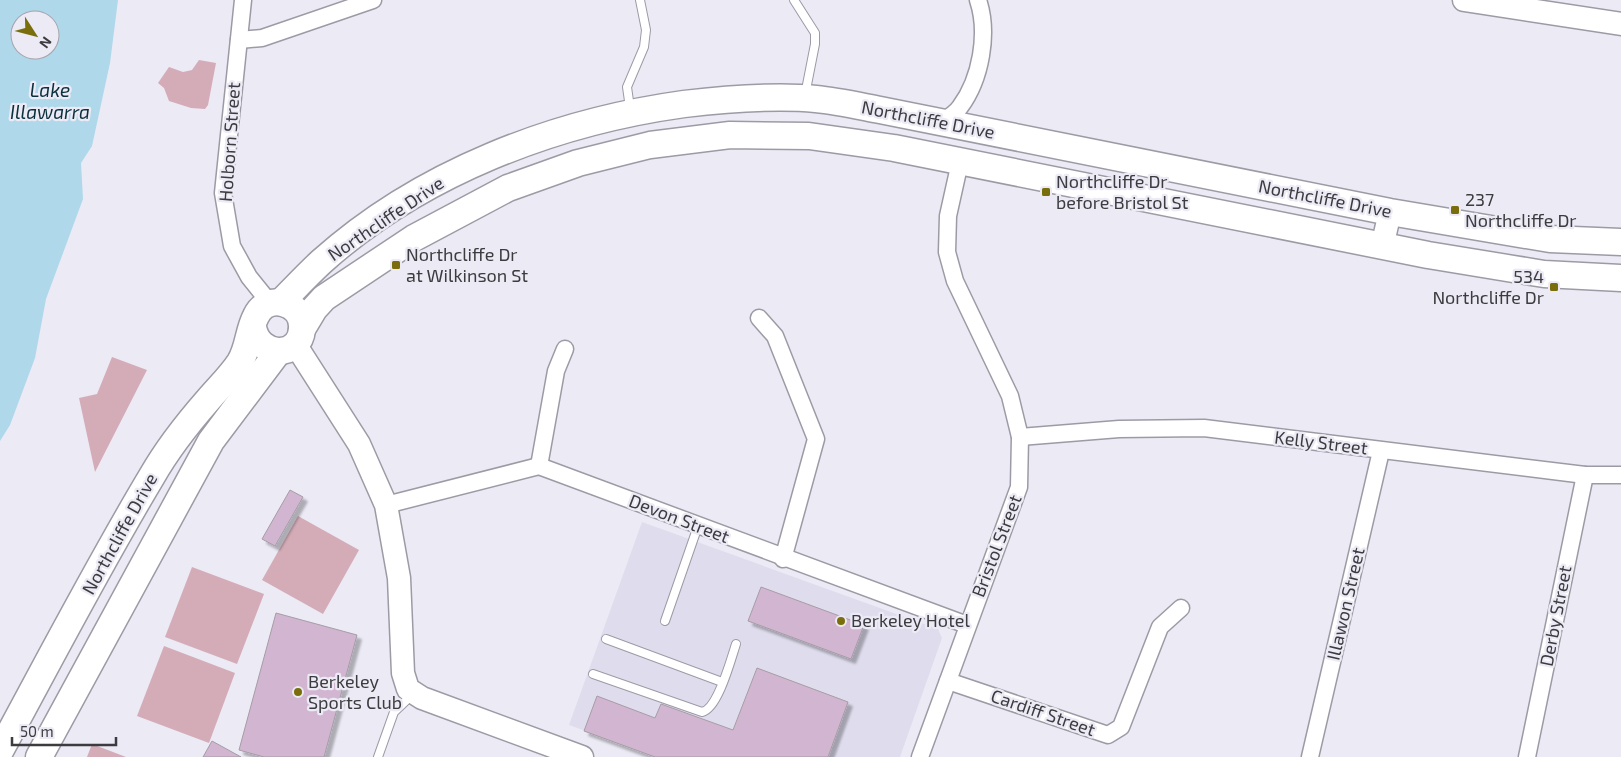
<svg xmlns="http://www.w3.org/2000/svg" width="1621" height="757" viewBox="0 0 1621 757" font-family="'Exo 2',sans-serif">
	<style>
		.built { fill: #dfdcee }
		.green { fill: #d4acb7 }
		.water { fill: #afd8ea; fill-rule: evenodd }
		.building { fill: #d2b5d1; stroke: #a59da5; filter: url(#shadow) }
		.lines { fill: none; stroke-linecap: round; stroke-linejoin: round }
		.lane-casing { stroke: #9c9ba5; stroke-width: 10 }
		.street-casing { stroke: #9c9ba5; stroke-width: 19 }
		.secondary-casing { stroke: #9c9ba5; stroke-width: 25 }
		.primary-casing { stroke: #9c9ba5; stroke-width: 29 }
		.lane { stroke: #fff; stroke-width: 8 }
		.street { stroke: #fff; stroke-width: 16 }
		.secondary { stroke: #fff; stroke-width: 22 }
		.primary { stroke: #fff; stroke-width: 26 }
		.poi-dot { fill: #796e0b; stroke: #eceaf5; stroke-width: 2 }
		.labels { text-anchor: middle; stroke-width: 4.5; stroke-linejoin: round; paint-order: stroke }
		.street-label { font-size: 18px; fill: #3c3b3f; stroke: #eceaf5 }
		.poi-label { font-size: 18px; fill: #3c3b3f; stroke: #eceaf5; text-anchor: start }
		.water-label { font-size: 19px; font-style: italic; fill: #0a303d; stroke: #eceaf5 }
	</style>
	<defs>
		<filter id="shadow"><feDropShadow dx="4.5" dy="4.5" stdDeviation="1" flood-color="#0004"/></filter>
	</defs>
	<rect width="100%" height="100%" fill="#eceaf5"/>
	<path class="built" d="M642 522 938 629 942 638 900 757H658L569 725Z"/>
	<g class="green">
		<path d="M199 60 216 63 208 105 205 109 191 108 169 101 164 88 158 83 169 67 183 72 192 70Z"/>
		<path d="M112 357 147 370 95 472 79 398 97 394Z"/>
		<path d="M298 516 359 550 323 614 262 580Z"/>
		<path d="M192 567 264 594 237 664 165 637Z"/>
		<path d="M164 646 235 673 209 743 137 716Z"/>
		<path d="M92 744 126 757H87Z"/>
	</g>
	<path class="water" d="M0 0H118L110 63 92 146 81 163 83 199 46 299 35 358 10 425 0 441ZM20 20H50V50H20Z"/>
	<g class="building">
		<path d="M290 490 303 497 275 546 262 539Z"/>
		<path d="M761 587 864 625 851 659 748 621Z"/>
		<path d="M276 613 357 635 324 757H264L239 750Z"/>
		<path d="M757 668 848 702 828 757H655L584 731 597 696 655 718 661 704 733 730Z"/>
		<path d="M212 741 241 757H203Z"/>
	</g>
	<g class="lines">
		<g class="lane-casing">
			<g id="lane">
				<path d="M794 0 815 33V44L805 95"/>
				<path d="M630 108 627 87 644 47 646 30 640 0"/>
				<path d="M665 621 698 526"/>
				<path d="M606 639 722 682"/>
				<path d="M593 674 702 712C718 709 731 659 736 644"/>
				<path d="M378 757 394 712 412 695"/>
			</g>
		</g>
		<g class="street-casing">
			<g id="street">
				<path d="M243 0 223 193 232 246 249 277 270 303"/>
				<path d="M239 40 262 38 373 0"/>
				<path d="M942 122C948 118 956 113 960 107 981 79 989 33 978 0"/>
				<path d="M759 318 775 336 816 439 783 559"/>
				<path d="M1020 437 1119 429 1204 428 1585 475H1621"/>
				<path d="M539 466 556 371 565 349"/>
				<path d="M386 505 539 466 967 625"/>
				<path d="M948 681 1108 735 1121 727 1160 627 1181 608"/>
				<path d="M920 757 1019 487 1020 437 1010 396 955 281 947 252 948 216 960 162"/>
				<path d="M1310 757 1381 451"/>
				<path d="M1527 757 1585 475"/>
			</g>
		</g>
		<g class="secondary-casing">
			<g id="secondary">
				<path d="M1464 0 1621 24"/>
				<path d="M1382 247 1390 212"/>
				<path d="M295 344 359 444 386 505 399 578 403 673 408 689 422 698 582 757"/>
			</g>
		</g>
		<g class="primary-casing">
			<g id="primary">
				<path d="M281 302C294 289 307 275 321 262 420 173 554 122 684 104 727 99 773 95 816 99 837 101 859 106 880 110L1390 212 1550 239 1621 242"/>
				<path d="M302 329 314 309 324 298 414 238 508 188 578 163 650 145 730 135 809 136 894 148 1428 255 1544 274 1621 278"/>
				<path d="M0 751C50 659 98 566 152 476 168 448 187 424 208 400 218 388 231 376 240 362 249 347 248 331 256 316 267 292 304 302 302 329 300 359 258 358 253 327"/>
				<path d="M39 757 211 441 278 352"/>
			</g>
		</g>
		<use href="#lane" class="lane"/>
		<use href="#street" class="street"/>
		<use href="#secondary" class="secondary"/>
		<use href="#primary" class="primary"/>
	</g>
	<g class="poi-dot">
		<rect x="1041" y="187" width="10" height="10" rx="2.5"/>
		<rect x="1450" y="205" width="10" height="10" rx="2.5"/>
		<rect x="391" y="260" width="10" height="10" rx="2.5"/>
		<rect x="1549" y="282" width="10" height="10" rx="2.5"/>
		<circle cx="841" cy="621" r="5"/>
		<circle cx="298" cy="692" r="5"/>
	</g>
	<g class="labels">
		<g class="street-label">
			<text transform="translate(928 120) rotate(11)" y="6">Northcliffe Drive</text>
			<text transform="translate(230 142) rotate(-86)" y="6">Holborn Street</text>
			<text transform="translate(1325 199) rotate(11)" y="6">Northcliffe Drive</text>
			<text transform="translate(386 219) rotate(-34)" y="6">Northcliffe Drive</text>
			<text transform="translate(1321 443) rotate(7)" y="6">Kelly Street</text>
			<text transform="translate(679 519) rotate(21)" y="6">Devon Street</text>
			<text transform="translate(120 534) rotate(-61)" y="6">Northcliffe Drive</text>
			<text transform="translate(997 546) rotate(-69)" y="6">Bristol Street</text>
			<text transform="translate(1346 604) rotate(-77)" y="6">Illawon Street</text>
			<text transform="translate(1556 616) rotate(-79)" y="6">Derby Street</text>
			<text transform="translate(1043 713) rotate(19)" y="6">Cardiff Street</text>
		</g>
		<g class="poi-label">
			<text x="1056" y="188">Northcliffe Dr<tspan x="1056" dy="21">before Bristol St</tspan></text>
			<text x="1465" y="206">237<tspan x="1465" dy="21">Northcliffe Dr</tspan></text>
			<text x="406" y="261">Northcliffe Dr<tspan x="406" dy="21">at Wilkinson St</tspan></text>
			<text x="1544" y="283" text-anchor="end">534<tspan x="1544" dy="21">Northcliffe Dr</tspan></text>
			<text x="851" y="627">Berkeley Hotel</text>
			<text x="308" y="688">Berkeley<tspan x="308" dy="21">Sports Club</tspan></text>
		</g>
		<g class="water-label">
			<text x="50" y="97">Lake<tspan x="50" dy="22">Illawarra</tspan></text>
		</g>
	</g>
	<g transform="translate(35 35) rotate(126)"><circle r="24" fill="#eceaf5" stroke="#a6a4ac"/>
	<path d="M0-4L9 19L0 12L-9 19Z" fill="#796e0b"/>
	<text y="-8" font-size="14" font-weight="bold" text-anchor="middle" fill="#3c3b3f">N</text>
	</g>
	<path d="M12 737v8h104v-8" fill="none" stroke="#3c3b3f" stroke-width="2.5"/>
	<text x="20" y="737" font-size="15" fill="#3c3b3f" stroke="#eceaf5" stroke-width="4" paint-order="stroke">50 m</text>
</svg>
